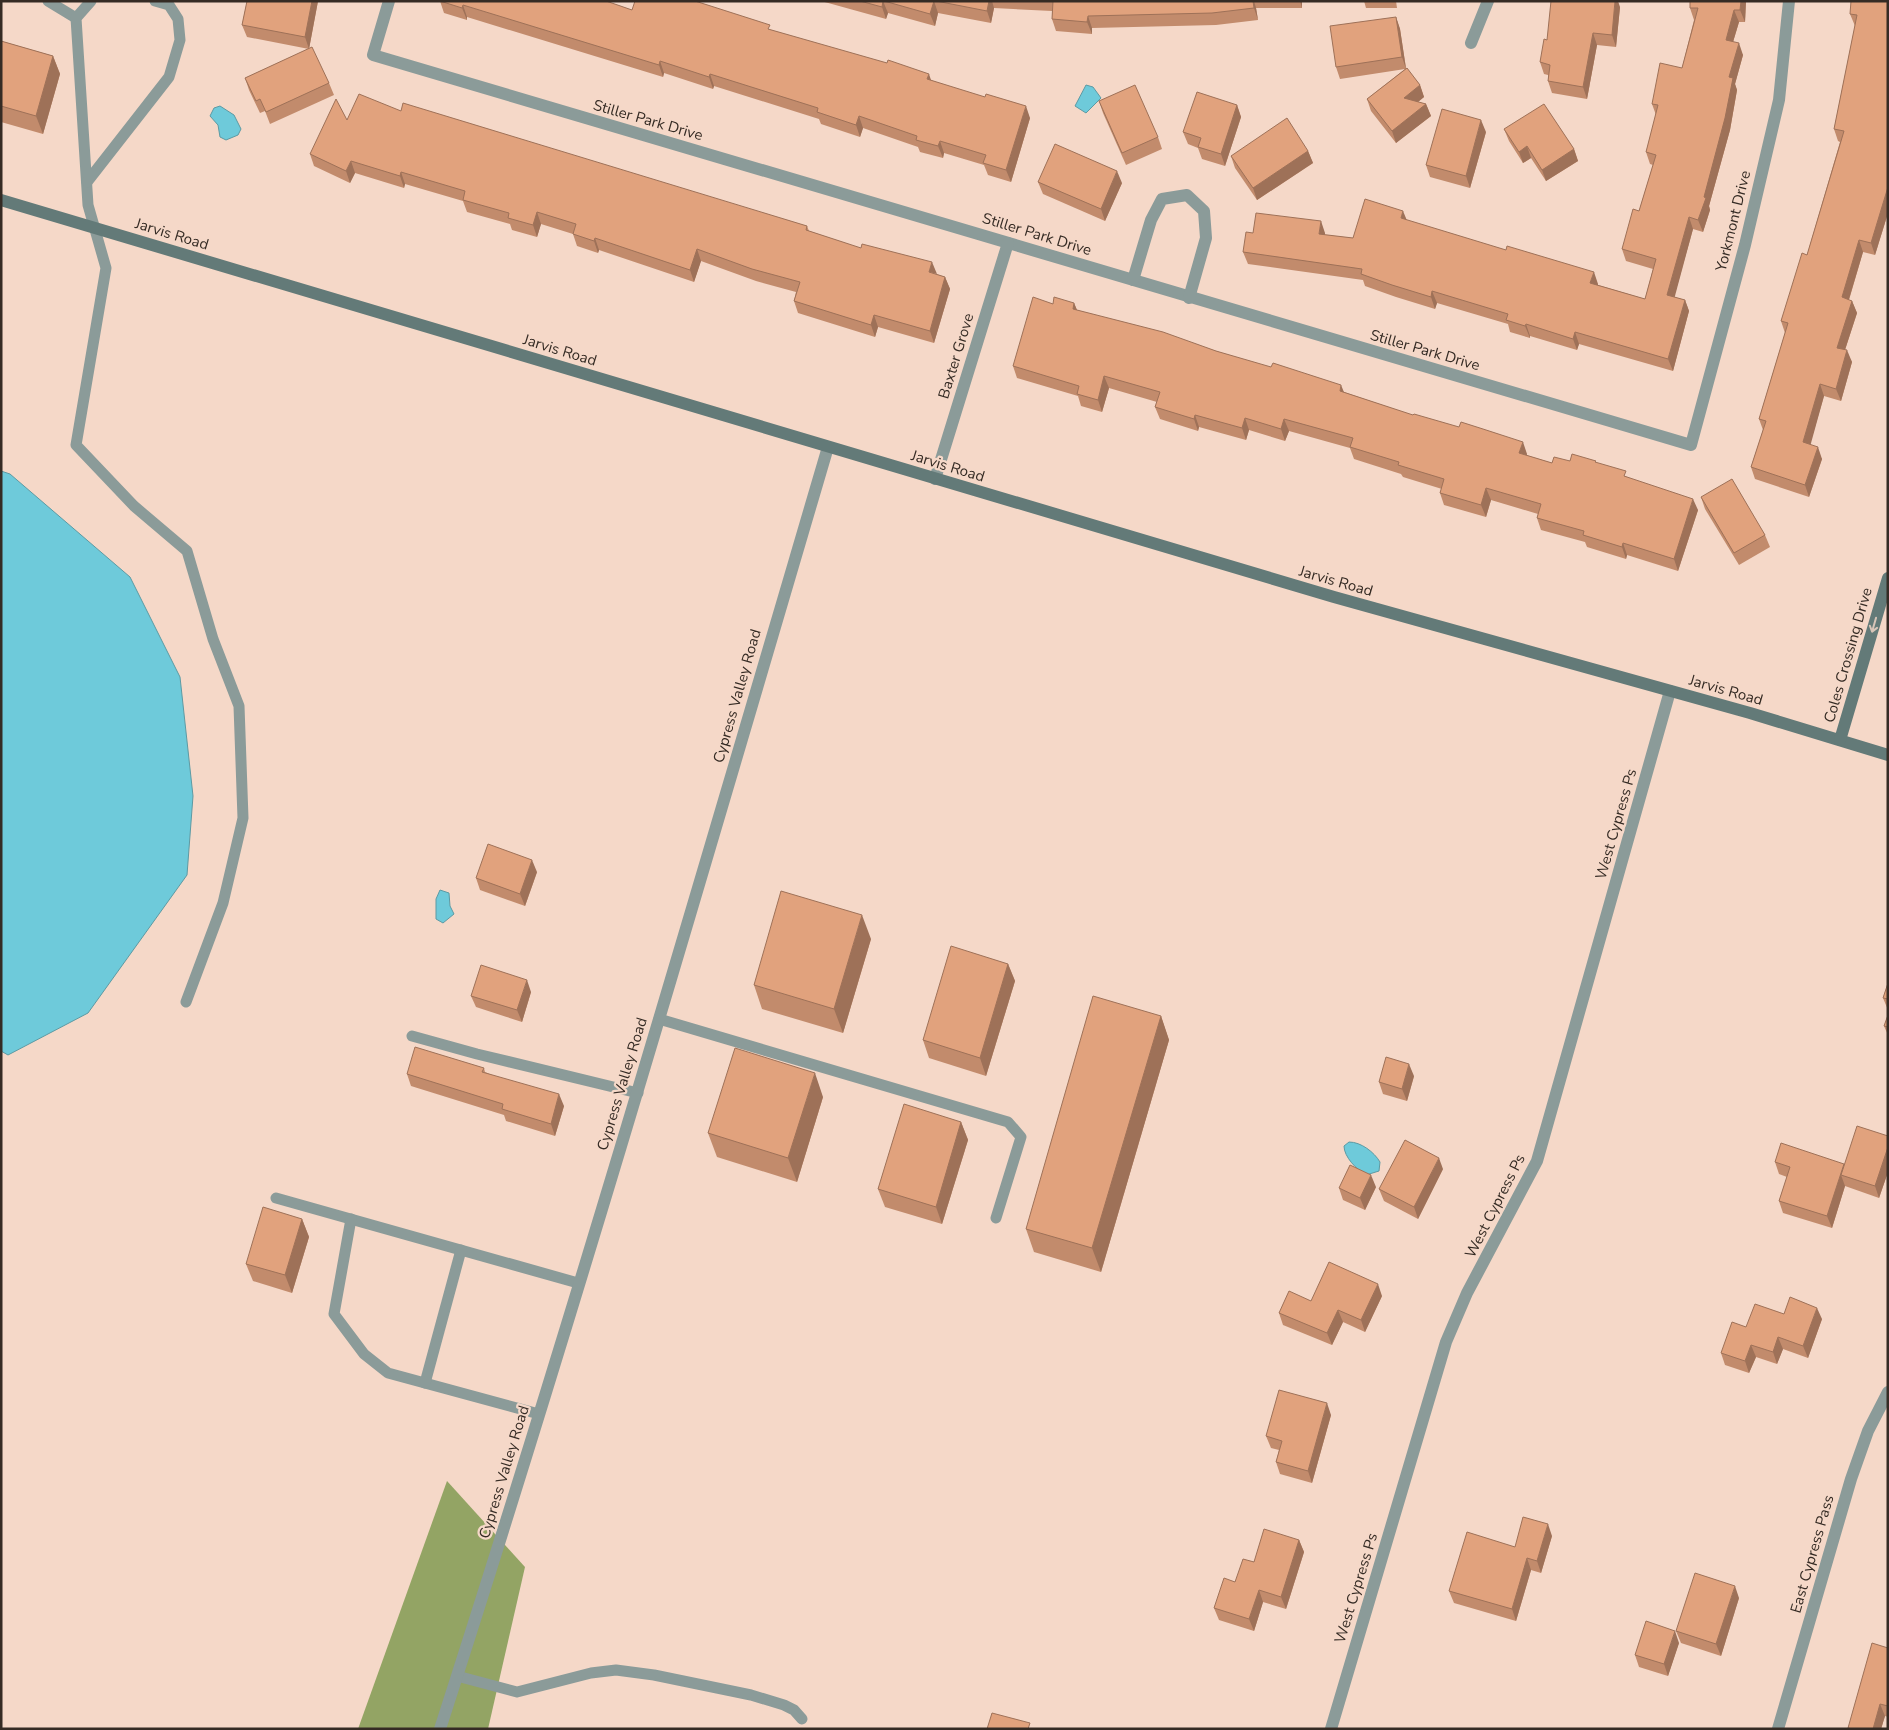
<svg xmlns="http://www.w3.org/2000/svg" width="1889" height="1730" viewBox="0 0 1889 1730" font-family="'Nunito Sans',sans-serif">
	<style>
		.forest { fill: #93a464 }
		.water { fill: #6ecada; stroke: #5d9aa3 }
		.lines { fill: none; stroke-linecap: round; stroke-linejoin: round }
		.lane { stroke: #8b9b99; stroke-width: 11 }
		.street { stroke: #8b9b99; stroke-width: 12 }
		.secondary { stroke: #637a78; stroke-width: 12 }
		.wall { fill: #c28b6c }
		.shaded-wall { fill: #9e7158 }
		.building { fill: #e1a27d; stroke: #9e7158 }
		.oneway { stroke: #d8c5b8 }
		.labels { text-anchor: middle; stroke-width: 4.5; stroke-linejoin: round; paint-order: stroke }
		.street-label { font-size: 15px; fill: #352b24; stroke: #f5d8c8 }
	</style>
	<rect width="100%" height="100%" fill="#f5d8c8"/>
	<path class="forest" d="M447 1481 525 1567 488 1729H358Z"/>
	<g class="water">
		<path d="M1086 85 1093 87 1101 98 1086 113 1075 106Z"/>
		<path d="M220 106 234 115 241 129 238 135 226 140 220 137 218 125 210 116 214 108Z"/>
		<path d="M1 471 10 474 130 577 180 677 193 796 187 875 88 1013 8 1055 1 1051Z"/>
		<path d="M440 890 449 893 450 906 454 914 443 923 436 919V899Z"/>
		<path d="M1349 1142C1361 1142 1374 1152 1380 1162L1379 1171 1366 1175C1357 1170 1344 1157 1344 1146Z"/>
	</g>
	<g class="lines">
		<g class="lane">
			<path d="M48 1 76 18"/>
			<path d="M91 1 76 18 88 205 106 268 76 445 134 506 187 551 213 639 239 706 243 818 223 903 186 1002"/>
			<path d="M87 182 169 77 180 40 178 19 169 5 155 1"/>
			<path d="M659 1019 1008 1122 1021 1137 996 1218"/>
			<path d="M412 1036 477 1054 638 1093"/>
			<path d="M276 1198 578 1283"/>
			<path d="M351 1219 334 1314 364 1354 388 1373 539 1414"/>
			<path d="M425 1383 461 1250"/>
			<path d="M457 1676 517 1692 591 1673 616 1670 654 1675 751 1695 784 1705 794 1710 802 1719"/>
		</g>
		<g class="street">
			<path d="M389 1 373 55 1691 445 1745 245 1779 100 1789 1"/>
			<path d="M1471 43 1488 1"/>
			<path d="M1133 280 1151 220 1162 199 1187 195 1204 211 1206 238 1189 298"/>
			<path d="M935 479 1008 243"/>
			<path d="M440 1729C577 1304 702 875 828 447"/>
			<path d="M1331 1729 1446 1342 1467 1293 1537 1161 1670 691"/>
			<path d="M1778 1729 1851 1479 1868 1431 1888 1392"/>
		</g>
		<g class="secondary">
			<path d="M1 200 1334 597 1750 713 1888 755"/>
			<path d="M1840 740 1888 578"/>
		</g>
	</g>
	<g class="wall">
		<path d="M247 1H318L309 49 329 83 334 95 270 124 265 111 260 113 249 90 245 78 309 49 247 37 242 25Z"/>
		<path d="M440 1 632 10 771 30 931 80 1030 118 1011 182 988 175 984 165 944 153 943 158 920 152 918 147 863 128 860 137 821 124 819 119 714 86 713 89 664 73 663 77 467 17V20L444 13Z"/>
		<path d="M821 1H1302V8H1256L1258 20 1216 25 1092 28V34L1056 31 1052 19V11L994 8 991 23 938 13 935 26 888 13 886 19Z"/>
		<path d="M1364 1H1396L1397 8H1366Z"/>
		<path d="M1690 1H1746L1745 22H1739L1733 42 1743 55 1735 84 1737 90 1730 130 1709 206 1710 210 1703 232 1693 229 1674 297 1685 300 1689 311 1673 371 1579 344 1577 350 1530 336V338L1510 332 1508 324 1437 303 1435 309 1396 297 1365 286 1363 280 1248 264 1243 252 1253 233H1325V235L1353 238 1406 220 1598 284V285L1645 299 1653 269 1626 261 1622 249 1639 211 1653 165 1650 164 1646 152 1656 115 1652 104 1682 68 1694 20 1690 8Z"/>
		<path d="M1888 1V213L1875 255 1863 252 1849 300 1852 301 1857 313 1845 350 1852 362 1841 401 1824 396 1810 444 1822 459 1809 497 1755 479 1751 467 1763 430 1759 419 1785 333 1781 321 1807 255 1840 142 1838 141 1834 129 1855 26 1850 14Z"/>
		<path d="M1620 7 1616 47 1597 45 1587 99 1552 93 1548 81V75L1544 74 1540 62 1547 40Z"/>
		<path d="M1396 17 1400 29 1406 68 1420 85 1424 97 1418 102 1426 104 1431 116 1396 143 1371 111 1367 99 1405 69 1340 79 1336 67Z"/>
		<path d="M1 41 53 56 60 74 43 134 1 122Z"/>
		<path d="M1099 101 1158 137 1162 149 1126 165 1103 113Z"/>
		<path d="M1237 105 1241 117 1225 166 1202 159 1198 148 1188 144 1183 132Z"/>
		<path d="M401 111 807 226 809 231 945 277 950 289 934 343 878 327 875 337 798 313 794 301 796 292 756 281 701 261 694 282 599 250 598 253 577 246 573 234 541 224 537 237 512 230 510 224 467 212 463 201 405 184 404 188 355 173 350 183 314 166 310 154 347 120Z"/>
		<path d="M1504 129 1574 149 1578 161 1546 181 1531 158 1523 163 1509 141Z"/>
		<path d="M1486 132 1470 188 1430 177 1426 165Z"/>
		<path d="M1308 151 1313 163 1257 200 1235 168 1231 156Z"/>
		<path d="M1038 182 1122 183 1105 221 1043 194Z"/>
		<path d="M1074 303 1077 310 1216 351 1344 392 1527 454 1526 455 1552 463 1570 461 1597 463 1698 510 1678 571 1627 555 1626 559 1587 547 1585 542 1541 530 1537 518 1538 514 1491 500 1486 517 1444 505 1440 493 1442 489 1403 477 1401 474 1354 459 1350 448 1289 431 1285 441 1249 430 1246 440 1199 427 1198 431 1160 419 1155 407 1157 402 1109 388 1102 412 1081 406 1078 396 1017 378 1013 366 1053 304Z"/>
		<path d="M1701 497 1765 535 1770 547 1739 565 1705 509Z"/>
		<path d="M537 872 525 906 480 890 476 878Z"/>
		<path d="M871 939 843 1033 762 1009 754 985Z"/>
		<path d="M1008 964 1015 981 986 1076 929 1058 923 1040Z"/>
		<path d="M1888 983V1010L1883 998Z"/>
		<path d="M531 992 522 1022 476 1007 471 996Z"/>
		<path d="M1888 1015V1035L1884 1026Z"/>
		<path d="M1161 1016 1169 1040 1101 1272 1034 1252 1026 1229Z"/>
		<path d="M484 1068 485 1072 564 1106 555 1136 506 1121 504 1115 411 1086 407 1074Z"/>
		<path d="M1414 1076 1407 1101 1383 1094 1379 1082Z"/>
		<path d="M823 1097 797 1182 717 1157 708 1133Z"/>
		<path d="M961 1122 968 1140 942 1224 885 1207 878 1189Z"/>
		<path d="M1888 1136V1172L1879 1198 1845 1186 1832 1228 1783 1213 1779 1201 1787 1177 1779 1174 1775 1162 1844 1164Z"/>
		<path d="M1443 1169 1418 1219 1384 1201 1379 1189Z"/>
		<path d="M1376 1187 1365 1210 1343 1200 1339 1188Z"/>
		<path d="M302 1219 309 1237 292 1293 253 1281 246 1264Z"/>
		<path d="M1382 1296 1365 1332 1343 1322 1332 1345 1283 1325 1279 1313 1311 1301Z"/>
		<path d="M1784 1314 1822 1319 1808 1358 1783 1349 1777 1364 1756 1357 1749 1373 1725 1365 1721 1353 1746 1327Z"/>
		<path d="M1331 1415 1312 1483 1280 1474 1276 1462 1279 1450 1271 1448 1266 1436Z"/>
		<path d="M1552 1536 1541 1573 1531 1570 1516 1621 1454 1603 1449 1591 1515 1547Z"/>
		<path d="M1299 1540 1304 1552 1286 1609 1263 1602 1254 1631 1219 1620 1214 1608 1235 1582 1254 1562Z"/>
		<path d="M1739 1598 1721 1656 1681 1643 1676 1631Z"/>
		<path d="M1679 1643 1668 1676 1639 1667 1635 1655Z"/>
		<path d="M1888 1648V1717L1885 1716 1881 1729H1848V1728Z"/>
	</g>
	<g class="shaded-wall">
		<path d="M312 1H318L309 49 305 37Z"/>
		<path d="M883 1 888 13 886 19 882 7Z"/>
		<path d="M934 1 938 13 935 26 930 14Z"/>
		<path d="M989 1H992L994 8 991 23 987 11Z"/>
		<path d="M1253 1H1254L1256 8 1258 20 1254 8Z"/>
		<path d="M1300 1H1302V8Z"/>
		<path d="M1615 1H1618L1620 7 1616 47 1612 35Z"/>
		<path d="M1741 1H1746L1745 22 1740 10Z"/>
		<path d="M463 5 467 17V20L462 8Z"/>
		<path d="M1734 10 1739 22 1730 52 1726 40Z"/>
		<path d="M1088 16 1092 28V34L1087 22Z"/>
		<path d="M1396 17 1400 29 1406 69 1402 57Z"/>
		<path d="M1593 33 1597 45 1587 99 1583 87Z"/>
		<path d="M1739 43 1743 55 1735 84 1737 90 1730 130 1709 206 1710 210 1703 232 1698 220 1729 77Z"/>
		<path d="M53 56 60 74 43 134 36 116Z"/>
		<path d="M660 61 664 73 663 77 659 65Z"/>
		<path d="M710 74 714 86 713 89 709 77Z"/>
		<path d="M929 74 933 86 927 79Z"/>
		<path d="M1420 85 1424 97 1408 110 1404 98Z"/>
		<path d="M1426 104 1431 116 1396 143 1392 131Z"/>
		<path d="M1237 105 1241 117 1225 166 1221 154Z"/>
		<path d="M1026 106 1030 118 1011 182 1006 170Z"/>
		<path d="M859 116 863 128 860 137 856 125Z"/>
		<path d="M1481 120 1486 132 1470 188 1466 176Z"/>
		<path d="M940 141 944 153 943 158 938 146Z"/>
		<path d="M1527 146 1531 158 1523 163 1519 152Z"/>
		<path d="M1574 149 1578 161 1546 181 1542 170Z"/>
		<path d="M1308 151 1313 163 1257 200 1253 188Z"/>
		<path d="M351 161 355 173 350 183 346 171Z"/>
		<path d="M1117 171 1122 183 1105 221 1101 209Z"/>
		<path d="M401 172 405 184 404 188 400 176Z"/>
		<path d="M1888 187V213L1875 255 1871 243Z"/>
		<path d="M1403 211 1408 223 1401 218Z"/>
		<path d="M537 212 541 224 537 237 533 225Z"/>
		<path d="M1689 217 1693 229 1672 307 1667 295Z"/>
		<path d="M1321 221 1325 233 1324 246 1319 234Z"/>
		<path d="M595 238 599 250 598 253 594 241Z"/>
		<path d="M1859 240 1863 252 1846 309 1842 297Z"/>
		<path d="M697 249 701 261 694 282 690 270Z"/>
		<path d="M932 262 937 274 929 272Z"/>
		<path d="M1594 272 1598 284 1595 295 1590 283Z"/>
		<path d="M945 277 950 289 934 343 930 331Z"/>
		<path d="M1432 291 1437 303 1435 309 1431 297Z"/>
		<path d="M1685 300 1689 311 1673 371 1668 359Z"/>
		<path d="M1852 301 1857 313 1842 359 1837 348Z"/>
		<path d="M1074 303 1079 315 1073 309Z"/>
		<path d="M874 315 878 327 875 337 871 325Z"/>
		<path d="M1526 324 1530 336V338L1525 326Z"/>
		<path d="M1575 332 1579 344 1577 350 1573 339Z"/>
		<path d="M1847 350 1852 362 1841 401 1836 389Z"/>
		<path d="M1104 376 1109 388 1102 412 1098 400Z"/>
		<path d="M1820 384 1824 396 1808 454 1803 442Z"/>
		<path d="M1341 385 1346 397 1340 391Z"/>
		<path d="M1195 415 1199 427 1198 431 1194 419Z"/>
		<path d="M1245 418 1249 430 1246 440 1242 428Z"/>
		<path d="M1284 419 1289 431 1285 441 1281 429Z"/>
		<path d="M1523 442 1527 454 1524 465 1519 453Z"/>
		<path d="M1818 447 1822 459 1809 497 1805 485Z"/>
		<path d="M1486 488 1491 500 1486 517 1481 505Z"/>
		<path d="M1693 499 1698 510 1678 571 1674 559Z"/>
		<path d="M1623 543 1627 555 1626 559 1622 547Z"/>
		<path d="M532 860 537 872 525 906 520 894Z"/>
		<path d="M862 915 871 939 843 1033 834 1009Z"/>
		<path d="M1008 964 1015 981 986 1076 980 1058Z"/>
		<path d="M527 980 531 992 522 1022 517 1010Z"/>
		<path d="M1161 1016 1169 1040 1101 1272 1092 1248Z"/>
		<path d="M1409 1064 1414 1076 1407 1101 1402 1089Z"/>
		<path d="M815 1073 823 1097 797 1182 788 1158Z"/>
		<path d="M559 1094 564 1106 555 1136 551 1124Z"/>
		<path d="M961 1122 968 1140 942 1224 936 1207Z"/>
		<path d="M1888 1147V1172L1879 1198 1875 1186Z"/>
		<path d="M1439 1158 1443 1169 1418 1219 1414 1207Z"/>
		<path d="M1844 1164 1841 1175 1845 1186 1832 1228 1827 1216Z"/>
		<path d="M1371 1175 1376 1187 1365 1210 1360 1198Z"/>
		<path d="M302 1219 309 1237 292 1293 285 1275Z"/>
		<path d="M1378 1284 1382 1296 1365 1332 1361 1320Z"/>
		<path d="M1817 1308 1822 1319 1808 1358 1803 1346Z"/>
		<path d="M1338 1310 1343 1322 1332 1345 1327 1333Z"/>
		<path d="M1778 1337 1783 1349 1777 1364 1773 1352Z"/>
		<path d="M1751 1345 1756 1357 1749 1373 1745 1361Z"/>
		<path d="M1327 1403 1331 1415 1312 1483 1308 1471Z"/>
		<path d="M1548 1524 1552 1536 1541 1573 1537 1561Z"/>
		<path d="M1299 1540 1304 1552 1286 1609 1281 1597Z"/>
		<path d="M1527 1558 1531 1570 1516 1621 1512 1609Z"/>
		<path d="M1735 1586 1739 1598 1721 1656 1716 1644Z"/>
		<path d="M1259 1590 1263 1602 1254 1631 1249 1619Z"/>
		<path d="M1675 1631 1679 1643 1668 1676 1664 1664Z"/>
		<path d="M1880 1704 1885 1716 1881 1729H1873Z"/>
	</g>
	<g class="building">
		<path d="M247 1H312L305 37 242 25Z"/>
		<path d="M440 1H606L632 10 635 1H695L770 25 768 29 887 63 888 60 929 74 927 79 985 97 986 94 1026 106 1006 170 983 163 986 155 940 141 938 146 916 140 917 136 859 116 856 125 817 112 818 108 710 74 709 77 660 61 659 65 463 5 462 8Z"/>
		<path d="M860 1H883L882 7Z"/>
		<path d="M884 1H934L930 14Z"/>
		<path d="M936 1H989L987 11Z"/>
		<path d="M1053 1H1253L1254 8 1212 13 1088 16 1087 22 1052 19Z"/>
		<path d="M1551 1H1615L1612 35 1593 33 1583 87 1548 81 1550 65 1540 62 1544 39 1547 40Z"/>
		<path d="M1690 1H1741L1740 10H1734L1726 40 1739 43 1729 77 1733 78 1725 118 1704 197 1706 198 1698 220 1689 217 1667 295 1685 300 1668 359 1575 332 1573 339 1526 324 1525 326 1506 320 1508 314 1432 291 1431 297 1392 285 1361 274 1362 269 1243 252 1246 232 1253 233 1256 213 1321 221 1319 234 1353 238 1365 199 1403 211 1401 218 1506 250 1507 246 1594 272 1590 283 1645 299 1656 259 1622 249 1633 209 1639 211 1656 155 1646 152 1658 105 1652 104 1660 63 1682 68 1698 8H1690Z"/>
		<path d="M1851 1H1888V187L1871 243 1859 240 1842 297 1852 301 1837 348 1847 350 1836 389 1820 384 1803 442 1818 447 1805 485 1751 467 1766 421 1759 419 1788 323 1781 321 1802 253 1807 255 1844 131 1834 129 1857 15 1850 14Z"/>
		<path d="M1396 17 1402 57 1336 67 1330 26Z"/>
		<path d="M1 41 53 56 36 116 1 106Z"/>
		<path d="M312 47 329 83 266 112 260 99 256 101 245 78Z"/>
		<path d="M1407 68 1420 85 1404 98 1426 104 1392 131 1367 99Z"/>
		<path d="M1135 85 1158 137 1122 153 1099 101Z"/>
		<path d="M1197 92 1237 105 1221 154 1198 147 1201 138 1183 132Z"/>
		<path d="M359 94 401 111 403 103 807 226 806 230 861 248 862 244 932 262 929 272 945 277 930 331 874 315 871 325 794 301 800 282 752 269 697 249 690 270 595 238 594 241 573 234 576 224 537 212 533 225 508 218 509 213 463 200 465 191 401 172 400 176 351 161 346 171 310 154 336 99 347 120Z"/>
		<path d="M1544 104 1574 149 1542 170 1527 146 1519 152 1504 129Z"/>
		<path d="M1442 109 1481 120 1466 176 1426 165Z"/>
		<path d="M1287 118 1308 151 1253 188 1231 156Z"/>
		<path d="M1055 144 1117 171 1101 209 1038 182Z"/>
		<path d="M1033 297 1053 304 1054 297 1074 303 1073 309 1163 332 1216 351 1271 367 1273 363 1341 385 1340 391 1413 415 1414 414 1459 427 1461 422 1483 429 1523 442 1519 453 1552 463 1554 457 1570 461 1572 454 1596 461 1595 462 1626 471 1624 476 1693 499 1674 559 1623 543 1622 547 1583 535 1584 531 1537 518 1541 504 1486 488 1481 505 1440 493 1444 479 1398 465 1399 462 1350 447 1353 438 1284 419 1281 429 1245 418 1242 428 1195 415 1194 419 1155 407 1160 392 1104 376 1098 400 1077 394 1079 386 1013 366Z"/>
		<path d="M1732 479 1765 535 1734 553 1701 497Z"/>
		<path d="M488 844 532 860 520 894 476 878Z"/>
		<path d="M781 891 862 915 834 1009 754 985Z"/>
		<path d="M951 946 1008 964 980 1058 923 1040Z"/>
		<path d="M481 965 527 980 517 1010 471 996Z"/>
		<path d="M1888 983V999L1883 998Z"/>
		<path d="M1093 996 1161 1016 1092 1248 1026 1229Z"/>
		<path d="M1888 1015V1027L1884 1026Z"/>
		<path d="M415 1047 484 1068 482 1072 559 1094 551 1124 502 1109 503 1104 407 1074Z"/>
		<path d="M735 1048 815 1073 788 1158 708 1133Z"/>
		<path d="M1386 1057 1409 1064 1402 1089 1379 1082Z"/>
		<path d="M904 1104 961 1122 936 1207 878 1189Z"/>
		<path d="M1857 1126 1888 1136V1147L1875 1186 1841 1175Z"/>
		<path d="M1405 1140 1439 1158 1414 1207 1379 1189Z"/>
		<path d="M1781 1143 1844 1164 1827 1216 1779 1201 1790 1167 1775 1162Z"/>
		<path d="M1350 1165 1371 1175 1360 1198 1339 1188Z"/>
		<path d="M263 1207 302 1219 285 1275 246 1264Z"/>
		<path d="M1329 1262 1378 1284 1361 1320 1338 1310 1327 1333 1279 1313 1289 1291 1311 1301Z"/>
		<path d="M1790 1297 1817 1308 1803 1346 1778 1337 1773 1352 1751 1345 1745 1361 1721 1353 1732 1322 1746 1327 1755 1304 1784 1314Z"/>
		<path d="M1279 1390 1327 1403 1308 1471 1276 1462 1282 1441 1266 1436Z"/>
		<path d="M1523 1517 1548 1524 1537 1561 1527 1558 1512 1609 1449 1591 1467 1532 1515 1547Z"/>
		<path d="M1264 1529 1299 1540 1281 1597 1259 1590 1249 1619 1214 1608 1224 1578 1235 1582 1243 1559 1254 1562Z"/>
		<path d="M1695 1573 1735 1586 1716 1644 1676 1631Z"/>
		<path d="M1646 1621 1675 1631 1664 1664 1635 1655Z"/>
		<path d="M1872 1643 1888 1648V1706L1880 1704 1873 1729H1852L1848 1728Z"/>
		<path d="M992 1713 1030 1723 1028 1729H987Z"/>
	</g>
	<defs><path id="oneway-shaft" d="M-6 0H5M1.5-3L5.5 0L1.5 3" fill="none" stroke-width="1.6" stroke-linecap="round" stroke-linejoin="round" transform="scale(1.25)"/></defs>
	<use class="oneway" href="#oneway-shaft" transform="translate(1874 625) rotate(106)"/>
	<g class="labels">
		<g class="street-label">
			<text transform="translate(648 120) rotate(16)" y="5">Stiller Park Drive</text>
			<text transform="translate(1733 221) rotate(-76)" y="5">Yorkmont Drive</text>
			<text transform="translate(172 234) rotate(17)" y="5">Jarvis Road</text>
			<text transform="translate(1037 234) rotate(17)" y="5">Stiller Park Drive</text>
			<text transform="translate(560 350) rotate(17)" y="5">Jarvis Road</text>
			<text transform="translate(1425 350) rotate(16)" y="5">Stiller Park Drive</text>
			<text transform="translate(956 356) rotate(-73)" y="5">Baxter Grove</text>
			<text transform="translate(948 466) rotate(17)" y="5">Jarvis Road</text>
			<text transform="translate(1336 581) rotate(16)" y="5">Jarvis Road</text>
			<text transform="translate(1848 655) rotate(-74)" y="5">Coles Crossing Drive</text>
			<text transform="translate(1726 690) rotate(16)" y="5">Jarvis Road</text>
			<text transform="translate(737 696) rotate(-74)" y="5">Cypress Valley Road</text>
			<text transform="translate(1616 824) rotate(-74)" y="5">West Cypress Ps</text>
			<text transform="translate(622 1084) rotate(-73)" y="5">Cypress Valley Road</text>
			<text transform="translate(1495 1206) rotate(-63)" y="5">West Cypress Ps</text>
			<text transform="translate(504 1472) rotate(-73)" y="5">Cypress Valley Road</text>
			<text transform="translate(1812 1554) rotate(-74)" y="5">East Cypress Pass</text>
			<text transform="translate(1356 1588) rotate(-73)" y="5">West Cypress Ps</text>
		</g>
	</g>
	<rect width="1889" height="1730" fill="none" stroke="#352b24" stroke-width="5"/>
</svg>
